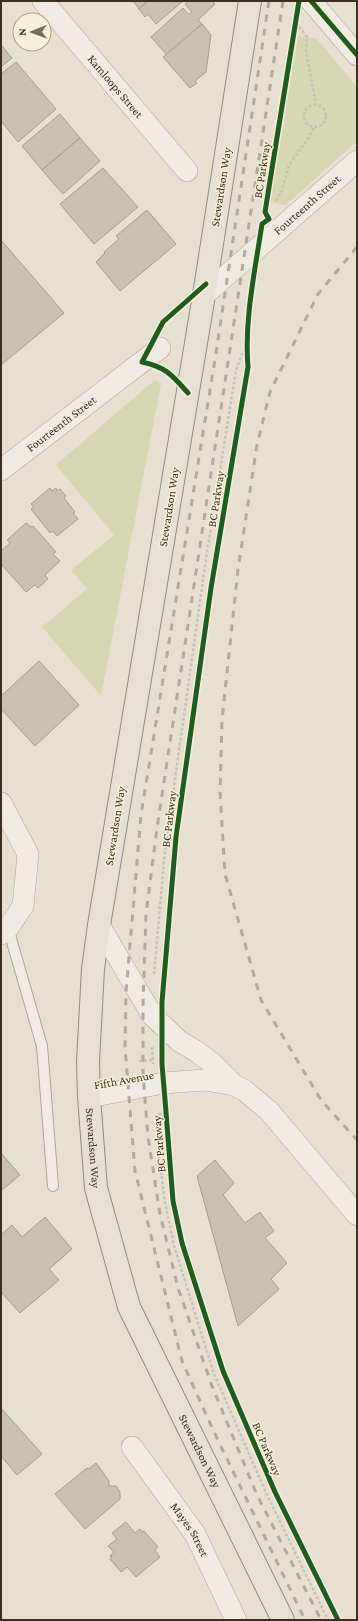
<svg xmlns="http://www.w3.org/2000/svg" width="358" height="1621" viewBox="0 0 358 1621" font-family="'Crimson Pro',serif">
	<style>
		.green { fill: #d6d7b3 }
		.building { fill: #cbbfb2; stroke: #a89c90 }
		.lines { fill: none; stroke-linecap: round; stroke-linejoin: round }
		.service-casing { stroke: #ada599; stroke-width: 12 }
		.minor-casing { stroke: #ada599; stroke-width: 22 }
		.primary-casing { stroke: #928b80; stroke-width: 24 }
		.path { stroke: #c8c2b9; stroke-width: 2.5; stroke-dasharray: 3 2; stroke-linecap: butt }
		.service { stroke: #efebe3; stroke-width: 10 }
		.minor { stroke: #efebe3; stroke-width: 21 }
		.primary { stroke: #e6e1d4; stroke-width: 22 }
		.rail { stroke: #afaaa2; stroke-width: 3; stroke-dasharray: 7 7; stroke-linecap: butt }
		.cycleway-casing { stroke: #f7eed8; stroke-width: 8 }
		.cycleway { stroke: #1b5e20; stroke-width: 5 }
		.labels { text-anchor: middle; stroke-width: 3; stroke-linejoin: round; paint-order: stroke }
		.street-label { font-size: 12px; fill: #3d2e20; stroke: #f7eed8 }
	</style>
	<rect width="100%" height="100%" fill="#e7e0d1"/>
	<g class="green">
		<path d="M298 36 316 38 357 87V141L286 205 270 202Z"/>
		<path d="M155 380 161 384 101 696 42 627 87 589 71 570 114 535 56 465Z"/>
	</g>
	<g class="building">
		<path d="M133 1H148L139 9Z"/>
		<path d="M148 1H183L156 24 148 14 145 17 139 9Z"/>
		<path d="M189 1H212L215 4 198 20 202 24 167 55 151 37 183 8 189 15 192 12 185 4Z"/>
		<path d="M202 24 211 35 206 72 195 81 197 83 190 88 163 57Z"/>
		<path d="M1 45 12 58 1 67Z"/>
		<path d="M16 62 56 109 18 142 1 121V74Z"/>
		<path d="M60 114 80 138 42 170 22 146Z"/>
		<path d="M80 138 100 161 63 194 42 170Z"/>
		<path d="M103 168 138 207 94 244 60 204Z"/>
		<path d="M147 210 176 244 120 291 96 262 105 253 104 252 119 239 116 236Z"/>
		<path d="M1 240 64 313 1 365Z"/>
		<path d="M50 488 52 491 56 488 57 491 60 489 66 496 64 498 75 512 73 513 78 519 57 536 53 531 50 533 31 509 34 507 31 504Z"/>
		<path d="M26 523 31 527 33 526 56 552 53 554 60 561 45 575 48 579 38 588 35 585 26 592 1 564V551L10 543 7 540Z"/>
		<path d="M39 661 79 705 35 746 1 709V696Z"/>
		<path d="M1 1153 20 1175 1 1191Z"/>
		<path d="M215 1160 234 1183 223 1195 245 1223 260 1212 274 1231 265 1238 287 1263 271 1279 279 1289 238 1326 197 1176Z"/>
		<path d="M45 1217 72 1249 49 1269 59 1280 20 1313 1 1292V1235L12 1225 22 1237Z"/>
		<path d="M1 1408 42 1454 17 1475 1 1456Z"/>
		<path d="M96 1463 109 1481V1486H116L120 1492V1499L85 1529 55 1494 87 1468 89 1469Z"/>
		<path d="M126 1522 135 1533 140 1529 142 1532 144 1531 158 1547 155 1550 160 1557 136 1577 127 1567 121 1572 110 1559 112 1557 110 1556 114 1552 108 1546 117 1539 112 1533Z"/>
	</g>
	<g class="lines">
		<g class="service-casing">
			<path id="service" d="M8 928 42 1046 53 1186"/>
		</g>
		<g class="minor-casing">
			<g id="minor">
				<path id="s1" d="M43 1 187 171"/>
				<path d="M311 1 357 55"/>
				<path id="s2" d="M204 295 357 161"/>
				<path id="s3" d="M1 470 160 348"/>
				<path d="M1 803 28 854 23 906 8 928 1 934"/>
				<path d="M99 925 152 1015 179 1041 196 1051 212 1063 234 1085"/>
				<path d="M89 1097 164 1083 190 1081 206 1080 234 1085 244 1090 269 1111 357 1215"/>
				<path id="s4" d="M132 1447 195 1534 236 1620"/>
			</g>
		</g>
		<g class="primary-casing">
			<g id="primary">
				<path id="s5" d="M250 1 204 295 99 925 93 969 88 1062 89 1097 96 1188 129 1307 283 1620"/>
			</g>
		</g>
		<g class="path">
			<path d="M296 23 307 37 306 51 316 105"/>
			<circle cx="315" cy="116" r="11"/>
			<path d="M276 201 282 191 289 165 308 139 314 127"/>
			<path d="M154 974 165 850 207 552 236 370 246 344"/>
			<path d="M152 1047 153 1064"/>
			<path d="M139 1061 153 1060"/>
			<path d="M166 1112 158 1115 159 1157 165 1202 174 1246 214 1374 267 1495 328 1620"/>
		</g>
		<use href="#service" class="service"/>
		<use href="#minor" class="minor"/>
		<use href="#primary" class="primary"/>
		<g class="rail">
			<path d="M269 1 216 353 141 815 126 992 125 1047 135 1171 182 1361 214 1432 305 1620"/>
			<path d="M283 1 157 828 146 914 143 1006V1074L148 1137 160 1214 178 1288 212 1386 257 1495 321 1620"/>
			<path d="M357 247 318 294 270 392 257 445 238 569 222 720 220 792 225 874 261 1000 321 1100 357 1140"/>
		</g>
		<g class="cycleway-casing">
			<g id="cycleway">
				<path d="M299 1 265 212 269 219 262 224C255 271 244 320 248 367L211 588 176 837 162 1002V1064L166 1112 173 1201 182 1243 223 1371 275 1492 338 1620"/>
				<path d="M311 1 357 55"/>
				<path d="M188 393C172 375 166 367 142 362L163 322 206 284"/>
			</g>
		</g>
		<use href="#cycleway" class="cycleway"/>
	</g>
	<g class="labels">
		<g class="street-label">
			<text dy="4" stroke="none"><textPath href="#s1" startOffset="112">Kamloops Street</textPath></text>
			<text transform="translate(262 170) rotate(-81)" y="4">BC Parkway</text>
			<text transform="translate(221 187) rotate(-81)" y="4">Stewardson Way</text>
			<text dy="4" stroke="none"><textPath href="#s2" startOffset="137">Fourteenth Street</textPath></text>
			<text dy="4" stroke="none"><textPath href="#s3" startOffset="76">Fourteenth Street</textPath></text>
			<text transform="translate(216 499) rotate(-81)" y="4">BC Parkway</text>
			<text transform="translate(169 507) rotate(-81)" y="4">Stewardson Way</text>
			<text transform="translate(169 819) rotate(-83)" y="4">BC Parkway</text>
			<text transform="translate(115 826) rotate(-81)" y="4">Stewardson Way</text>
			<text transform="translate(124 1080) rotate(-10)" y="4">Fifth Avenue</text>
			<text transform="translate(159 1144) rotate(-95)" y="4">BC Parkway</text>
			<text dy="4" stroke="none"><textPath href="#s5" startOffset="1160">Stewardson Way</textPath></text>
			<text transform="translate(267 1449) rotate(67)" y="4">BC Parkway</text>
			<text dy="4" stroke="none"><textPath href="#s5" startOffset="1484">Stewardson Way</textPath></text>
			<text dy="4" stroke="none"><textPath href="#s4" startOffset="101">Mayes Street</textPath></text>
		</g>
	</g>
	<rect width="358" height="1621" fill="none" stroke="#3d2e20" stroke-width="4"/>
	<g transform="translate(32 32) rotate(269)"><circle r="19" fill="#f7eed8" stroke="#ada18e"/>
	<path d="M0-3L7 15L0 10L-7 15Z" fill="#786c5e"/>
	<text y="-6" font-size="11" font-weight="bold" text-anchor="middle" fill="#3d2e20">N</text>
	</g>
</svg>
